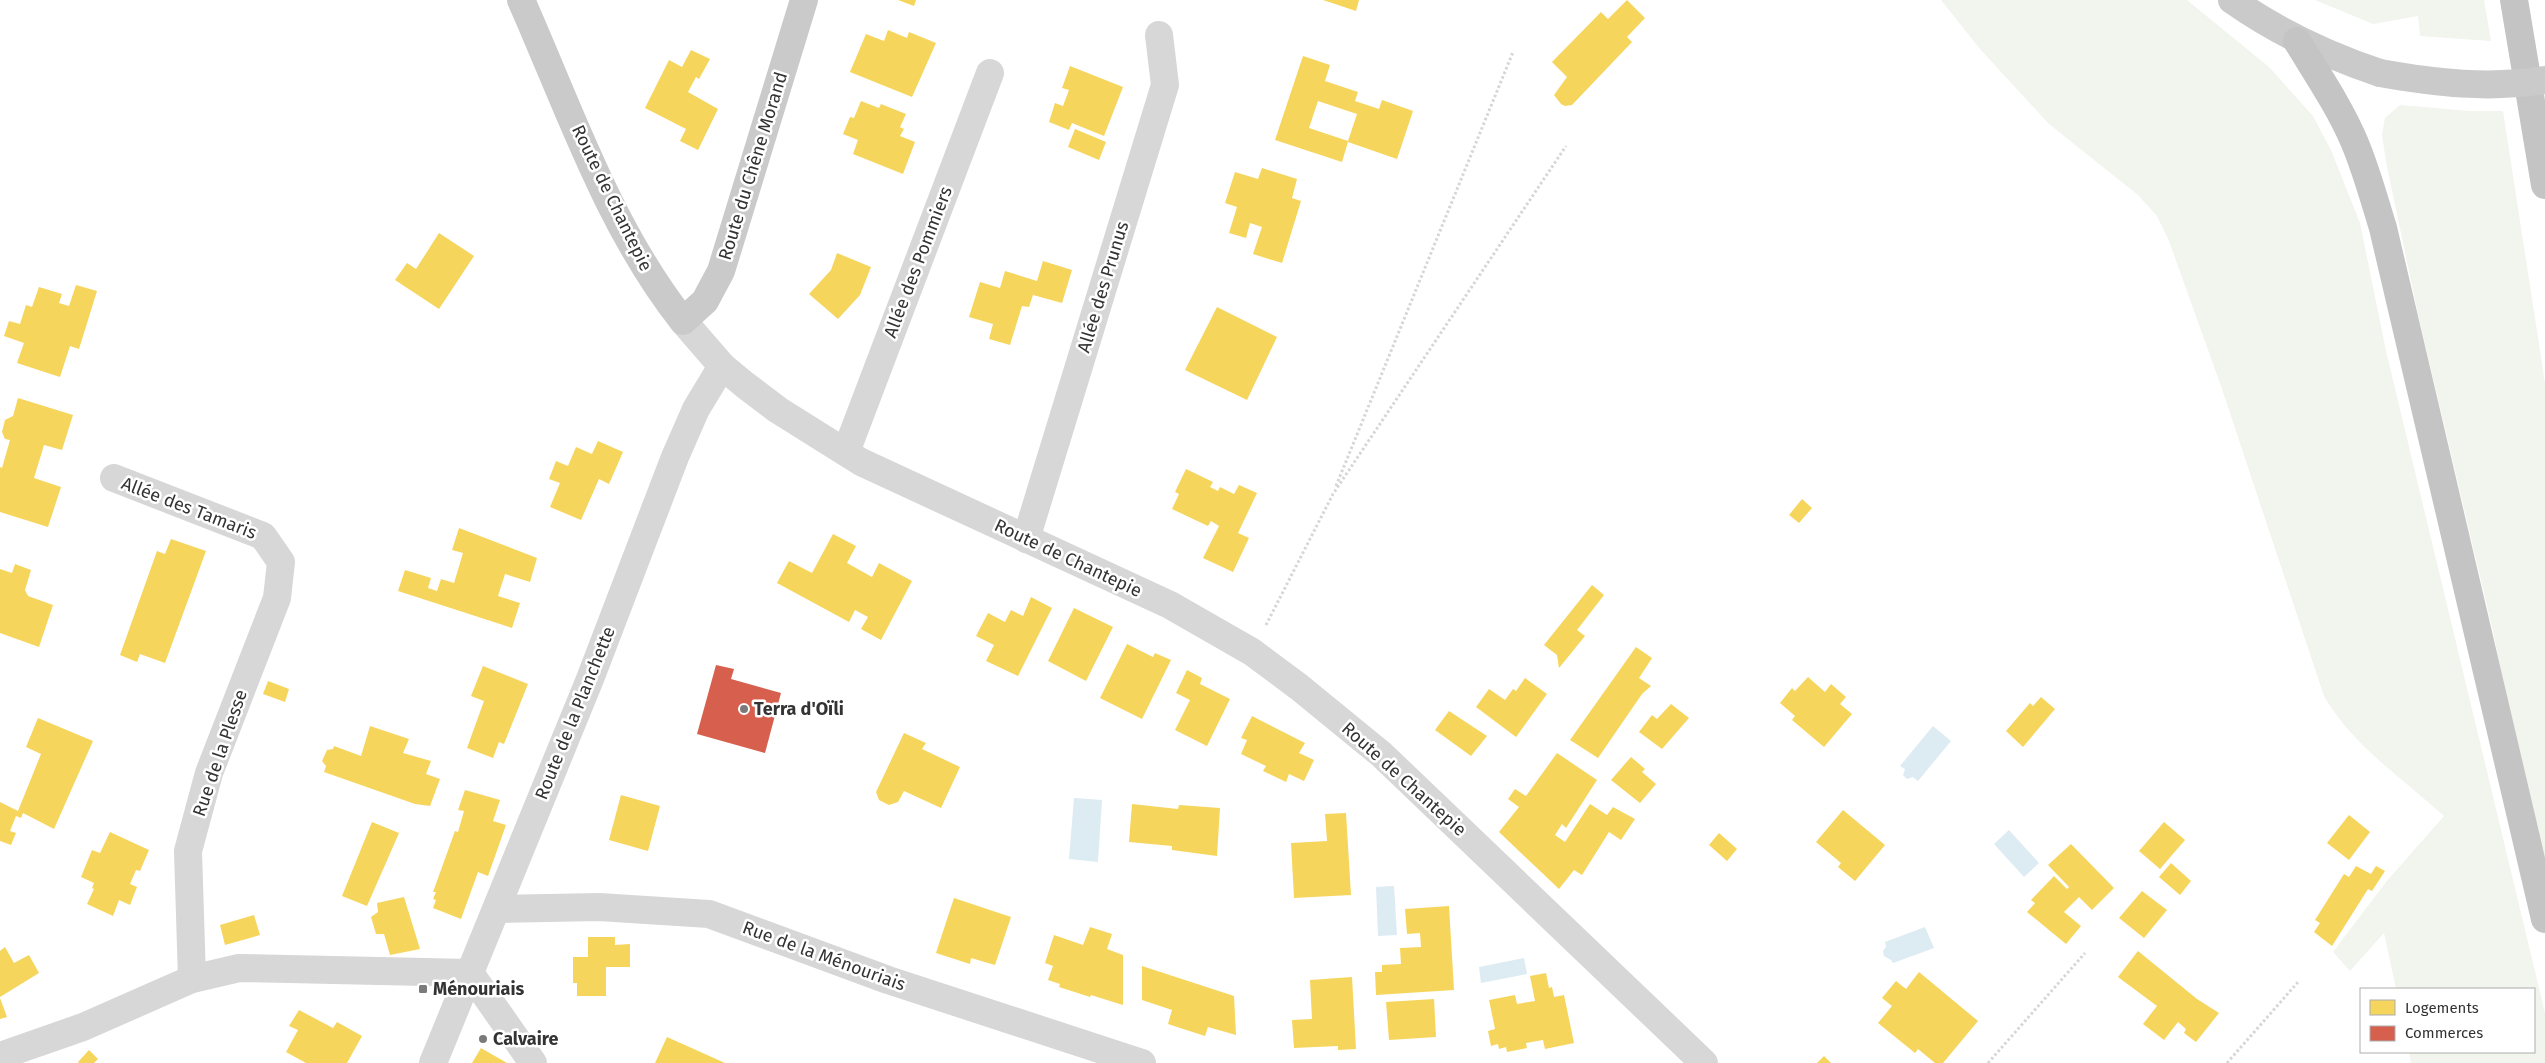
<svg xmlns="http://www.w3.org/2000/svg" width="2545" height="1063" viewBox="0 0 2545 1063" font-family="'Fira Sans',sans-serif">
	<style>
		.green { fill: #f1f5ed }
		.water { fill: #ddebf3 }
		.homes { fill: #f6d55c; fill-rule: evenodd }
		.shops { fill: #d6604d }
		.lines { fill: none; stroke-linecap: round; stroke-linejoin: round }
		.path { stroke: #d6d6d6; stroke-width: 3; stroke-dasharray: 2.5 2.5; stroke-linecap: butt }
		.minor { stroke: #d7d7d7; stroke-width: 28 }
		.major { stroke: #cacaca; stroke-width: 28 }
		.highway { stroke: #c4c4c4; stroke-width: 28 }
		.major-bridge { stroke: #cacaca; stroke-width: 28 }
		.poi-dot { fill: #7a7a7a; stroke: #fff; stroke-width: 2 }
		.labels { text-anchor: middle; stroke-width: 5; stroke-linejoin: round; paint-order: stroke }
		.street-label { font-size: 18px; fill: #333; stroke: #fff }
		.poi-label { font-size: 18px; font-weight: bold; fill: #333; stroke: #fff; text-anchor: start }
	</style>
	<rect width="100%" height="100%" fill="#fff"/>
	<g class="green">
		<path d="M1941 0H2187L2269 67 2313 116 2331 150 2360 223 2386 351 2545 1013V1063H2411L2409 1052H2534V989H2396L2384 933 2350 971 2333 952 2386 882 2444 816C2402 778 2352 745 2324 696L2221 386 2169 241 2157 216 2138 195 2049 124 1980 49Z"/>
		<path d="M2315 0H2484L2491 41 2420 36 2418 16 2373 24Z"/>
		<path d="M2400 105 2469 111H2503L2545 383V875L2492 627 2418 314 2386 162 2382 134 2385 118Z"/>
	</g>
	<g class="water">
		<path d="M1933 726 1951 741 1918 781 1913 777 1907 779 1903 775 1905 769 1900 766Z"/>
		<path d="M1074 798 1102 800 1098 862 1069 859Z"/>
		<path d="M2009 830 2039 863 2024 877 1994 844Z"/>
		<path d="M1394 886 1397 935 1378 936 1376 887Z"/>
		<path d="M1925 927 1934 948 1893 963 1891 960 1884 956 1883 951 1886 947 1885 942Z"/>
		<path d="M1524 958 1527 974 1481 983 1479 967Z"/>
	</g>
	<g class="homes">
		<path d="M898 0H916L914 6Z"/>
		<path d="M1323 0H1359L1356 11Z"/>
		<path d="M1627 0 1645 18 1627 37 1632 42 1572 105 1565 106 1561 104 1554 95 1567 77 1552 62 1601 12 1608 19Z"/>
		<path d="M888 30 907 38 909 32 936 43 912 97 850 72 866 34 884 41Z"/>
		<path d="M691 50 710 59 699 79 696 77 688 92 718 109 698 150 680 141 686 129 645 108 669 60 682 67Z"/>
		<path d="M1303 56 1330 65 1325 81 1358 92 1355 101 1379 109 1382 100 1413 111 1397 159 1348 142 1342 162 1275 140ZM1318 101 1357 114 1348 141 1309 128Z"/>
		<path d="M1070 66 1123 87 1104 136 1072 123 1069 130 1049 122 1055 103 1063 106 1069 90 1062 88Z"/>
		<path d="M861 101 879 108 881 104 906 114 900 127 904 129 900 136 915 142 903 174 853 154 858 140 843 134 850 117 854 118Z"/>
		<path d="M1075 129 1106 142 1099 160 1068 147Z"/>
		<path d="M1262 168 1297 179 1292 198 1301 201 1282 263 1253 254 1262 227 1250 223 1246 238 1229 233 1237 207 1225 203 1235 172 1258 179Z"/>
		<path d="M439 233 474 256 439 309 395 280 407 263 416 269Z"/>
		<path d="M837 253 871 267 860 295 838 319 809 294 831 270Z"/>
		<path d="M1043 261 1072 270 1062 303 1033 295 1029 307 1022 306 1010 345 989 339 993 324 969 317 980 282 1000 288 1005 271 1037 281Z"/>
		<path d="M76 285 97 291 79 349 70 346 60 377 17 363 24 343 4 336 9 321 20 324 26 305 32 307 39 287 62 294 59 303 69 306Z"/>
		<path d="M1217 307 1277 337 1247 400 1185 370Z"/>
		<path d="M18 398 73 415 62 450 44 445 34 478 61 487 48 527 0 512V467L2 468 10 440 5 439 2 432 5 420 13 416Z"/>
		<path d="M598 441 623 452 609 484 599 479 581 520 550 507 560 483 549 479 556 461 568 466 576 447 592 454Z"/>
		<path d="M1186 469 1213 482 1210 487 1218 491 1220 487 1234 494 1239 485 1257 493 1238 533 1249 538 1233 572 1203 558 1219 526 1211 521 1208 526 1172 509 1179 494 1175 492Z"/>
		<path d="M1802 499 1812 508 1799 523 1789 515Z"/>
		<path d="M459 528 537 558 530 582 505 574 498 596 520 603 512 628 398 591 405 570 431 578 428 588 437 591 441 579 454 583 463 553 452 550Z"/>
		<path d="M833 534 856 546 847 563 872 577 879 563 912 581 881 640 861 629 868 617 855 610 849 622 777 583 789 561 812 573Z"/>
		<path d="M171 539 206 551 165 663 140 654 137 662 120 655 157 551 165 554Z"/>
		<path d="M15 564 31 570 25 590 28 596 53 605 39 647 0 633V569L12 573Z"/>
		<path d="M1592 585 1604 595 1577 630 1585 636 1559 668 1557 655 1544 645Z"/>
		<path d="M1031 597 1052 608 1018 676 986 661 994 645 976 636 988 613 1005 622 1011 610 1023 616Z"/>
		<path d="M1074 608 1113 627 1086 681 1048 661Z"/>
		<path d="M1127 644 1153 657 1155 653 1171 660 1142 719 1100 698Z"/>
		<path d="M1636 647 1652 658 1639 678 1651 686 1642 694 1598 758 1570 740Z"/>
		<path d="M483 666 528 684 504 744 499 742 493 758 467 748 484 701 471 696Z"/>
		<path d="M1187 670 1202 678 1200 684 1230 699 1207 746 1175 730 1190 700 1176 693Z"/>
		<path d="M1808 677 1825 692 1831 684 1846 697 1840 704 1852 714 1824 747 1792 720 1795 716 1780 703 1792 688 1795 691Z"/>
		<path d="M1525 678 1547 694 1516 737 1476 707 1489 689 1505 700 1513 689 1516 691Z"/>
		<path d="M268 681 289 689 285 702 263 694Z"/>
		<path d="M2041 697 2055 709 2023 747 2006 731 2030 703 2033 706Z"/>
		<path d="M1671 704 1689 718 1662 749 1639 732 1652 715 1657 719Z"/>
		<path d="M1449 711 1487 736 1471 756 1435 730Z"/>
		<path d="M1252 716 1305 743 1299 753 1314 760 1304 781 1289 774 1286 782 1263 771 1266 766 1241 754 1247 740 1241 738Z"/>
		<path d="M38 718 93 741 54 829 23 813 21 818 16 816 10 831 16 833 11 845 0 841V802L18 811 41 754 26 747Z"/>
		<path d="M370 726 409 739 403 753 431 761 426 774 440 779 430 806 415 804 324 772 326 766 322 761 327 750 333 749 334 746 361 756Z"/>
		<path d="M904 733 926 743 922 749 960 767 941 808 904 791 898 802 889 805 879 800 876 792Z"/>
		<path d="M1557 753 1597 780 1566 828 1562 824 1555 835 1565 842 1590 804 1607 815 1613 807 1635 819 1621 840 1609 832 1582 875 1574 870 1559 889 1499 832 1519 807 1508 799 1515 789 1526 796Z"/>
		<path d="M1631 757 1645 769 1642 772 1656 784 1640 803 1611 780Z"/>
		<path d="M465 790 500 800 493 821 506 825 488 876 478 872 461 919 433 908 436 900 433 899 436 892H433L455 831 458 832 464 811 458 810Z"/>
		<path d="M621 795 660 806 648 851 609 840Z"/>
		<path d="M1132 804 1178 809 1179 805 1220 808 1217 856 1172 850V846L1129 842Z"/>
		<path d="M1843 810 1885 845 1855 881 1838 867 1841 863 1816 842Z"/>
		<path d="M1346 813 1351 895 1294 898 1291 843 1327 841 1325 814Z"/>
		<path d="M2349 815 2370 832 2349 860 2327 843Z"/>
		<path d="M372 822 399 833 367 906 342 896Z"/>
		<path d="M2164 822 2185 840 2160 869 2139 851Z"/>
		<path d="M110 832 149 850 140 871 136 870 130 884 137 887 130 905 119 900 113 916 87 904 94 889 92 888 94 883 81 877 92 850 100 853Z"/>
		<path d="M1719 833 1737 849 1727 861 1709 845Z"/>
		<path d="M2071 844 2114 888 2092 910 2079 897 2064 912 2081 926 2066 944 2027 912 2035 903 2031 900 2054 876 2067 889 2069 887 2048 865Z"/>
		<path d="M2171 863 2191 881 2180 895 2159 877Z"/>
		<path d="M2356 866 2371 874 2376 866 2385 871 2372 891 2368 889 2332 946 2314 932 2320 923 2315 920 2344 874 2349 877Z"/>
		<path d="M2142 891 2167 910 2144 938 2119 918Z"/>
		<path d="M404 897 420 949 390 955 384 934H376L371 917 378 912 377 903Z"/>
		<path d="M954 898 1011 917 995 965 971 958 970 964 936 953Z"/>
		<path d="M1449 906 1454 990 1376 995 1375 972H1382V965L1401 964 1400 948 1421 947 1420 933 1407 934 1405 909Z"/>
		<path d="M254 915 260 935 225 945 220 925Z"/>
		<path d="M1090 927 1112 934 1107 949 1123 955V1005L1091 995 1090 997 1059 987 1060 984 1048 980 1053 966 1045 963 1054 935 1083 945Z"/>
		<path d="M588 937H615V945L630 944V967H606V996H577V983H573V957H588Z"/>
		<path d="M5 947 14 963 29 955 39 973 0 997V951Z"/>
		<path d="M2138 951 2197 999 2219 1013 2196 1042 2184 1033 2186 1029 2178 1022 2164 1040 2143 1024 2157 1006 2118 977Z"/>
		<path d="M1142 966 1234 996 1236 1035 1208 1027 1205 1036 1168 1024 1172 1010 1142 1000Z"/>
		<path d="M1919 972 1978 1021 1943 1063H1935L1918 1049 1915 1053 1878 1023 1892 1006 1882 998 1896 981 1906 989Z"/>
		<path d="M1546 973 1549 988 1552 987 1554 997 1564 995 1574 1043 1545 1049 1543 1040 1526 1043 1527 1048 1507 1052 1506 1047 1499 1049 1498 1044 1491 1046 1488 1031 1495 1029 1489 1000 1515 995 1517 1004 1535 1001 1530 976Z"/>
		<path d="M1352 977 1356 1049 1338 1050V1046L1294 1048 1292 1020 1312 1019 1310 980Z"/>
		<path d="M0 998 7 1017 0 1019Z"/>
		<path d="M1434 999 1436 1037 1389 1040 1386 1002Z"/>
		<path d="M299 1010 333 1028 337 1022 362 1036 347 1063H306L286 1052 298 1030 289 1026Z"/>
		<path d="M667 1037 725 1063H655Z"/>
		<path d="M481 1048 507 1063H472Z"/>
		<path d="M89 1050 98 1059 94 1063H79L78 1062Z"/>
		<path d="M1824 1056 1831 1063H1817Z"/>
	</g>
	<path class="shops" d="M716 665 734 669 731 679 781 693 765 753 697 734Z"/>
	<g class="lines">
		<g class="path">
			<path d="M1336 486 1513 52"/>
			<path d="M1266 625 1333 494 1566 146"/>
			<path d="M1988 1063 2085 953"/>
			<path d="M2227 1063 2299 981"/>
		</g>
		<g class="minor">
			<path d="M683 321 722 366 745 385 778 410 861 462 1170 605 1252 652 1299 687 1381 754 1704 1063"/>
			<path d="M846 452 990 73"/>
			<path d="M114 478 263 536 281 562 277 598 209 773 188 851 192 979"/>
			<path d="M1026 539 1165 85 1159 35"/>
			<path d="M497 909 599 907 709 914 888 980 1142 1063"/>
			<path d="M470 973 533 1063"/>
			<path d="M0 1056 83 1027 192 979 239 968 470 973"/>
			<path d="M433 1063 590 679 675 457 696 409 722 366"/>
		</g>
		<g class="major">
			<path d="M521 0C569 108 609 228 683 321L705 301 721 271 804 0"/>
			<path d="M2232 0C2279 33 2326 55 2380 73"/>
		</g>
		<g class="highway">
			<path d="M2514 0 2545 185"/>
			<path d="M2297 41C2317 74 2339 106 2354 141 2366 169 2374 199 2383 228L2545 919"/>
		</g>
		<path class="major-bridge" d="M2380 73C2436 83 2489 89 2545 80"/>
	</g>
	<g class="poi-dot">
		<circle cx="744" cy="709" r="5"/>
		<rect x="418" y="984" width="10" height="10" rx="2.5"/>
		<circle cx="483" cy="1039" r="5"/>
	</g>
	<g class="labels">
		<g class="street-label">
			<text transform="translate(753 166) rotate(-73)" y="6">Route du Chêne Morand</text>
			<text transform="translate(612 198) rotate(64)" y="6">Route de Chantepie</text>
			<text transform="translate(918 262) rotate(-69)" y="6">Allée des Pommiers</text>
			<text transform="translate(1103 287) rotate(-73)" y="6">Allée des Prunus</text>
			<text transform="translate(189 508) rotate(21)" y="6">Allée des Tamaris</text>
			<text transform="translate(1068 558) rotate(25)" y="6">Route de Chantepie</text>
			<text transform="translate(575 713) rotate(-68)" y="6">Route de la Planchette</text>
			<text transform="translate(220 753) rotate(-71)" y="6">Rue de la Plesse</text>
			<text transform="translate(1404 779) rotate(42)" y="6">Route de Chantepie</text>
			<text transform="translate(824 956) rotate(20)" y="6">Rue de la Ménouriais</text>
		</g>
		<g class="poi-label">
			<text x="754" y="715">Terra d'Oïli</text>
			<text x="433" y="995">Ménouriais</text>
			<text x="493" y="1045">Calvaire</text>
		</g>
	</g>
	<rect x="2360" y="988" width="175" height="65" fill="#ffffff" stroke="#adadad"/>
	<rect x="2370" y="1000" width="25" height="15" fill="#f6d55c" stroke="#adadad"/>
	<text x="2405" y="1013" font-size="15" fill="#333333">Logements</text>
	<rect x="2370" y="1026" width="25" height="15" fill="#d6604d" stroke="#adadad"/>
	<text x="2405" y="1038" font-size="15" fill="#333333">Commerces</text>
</svg>
